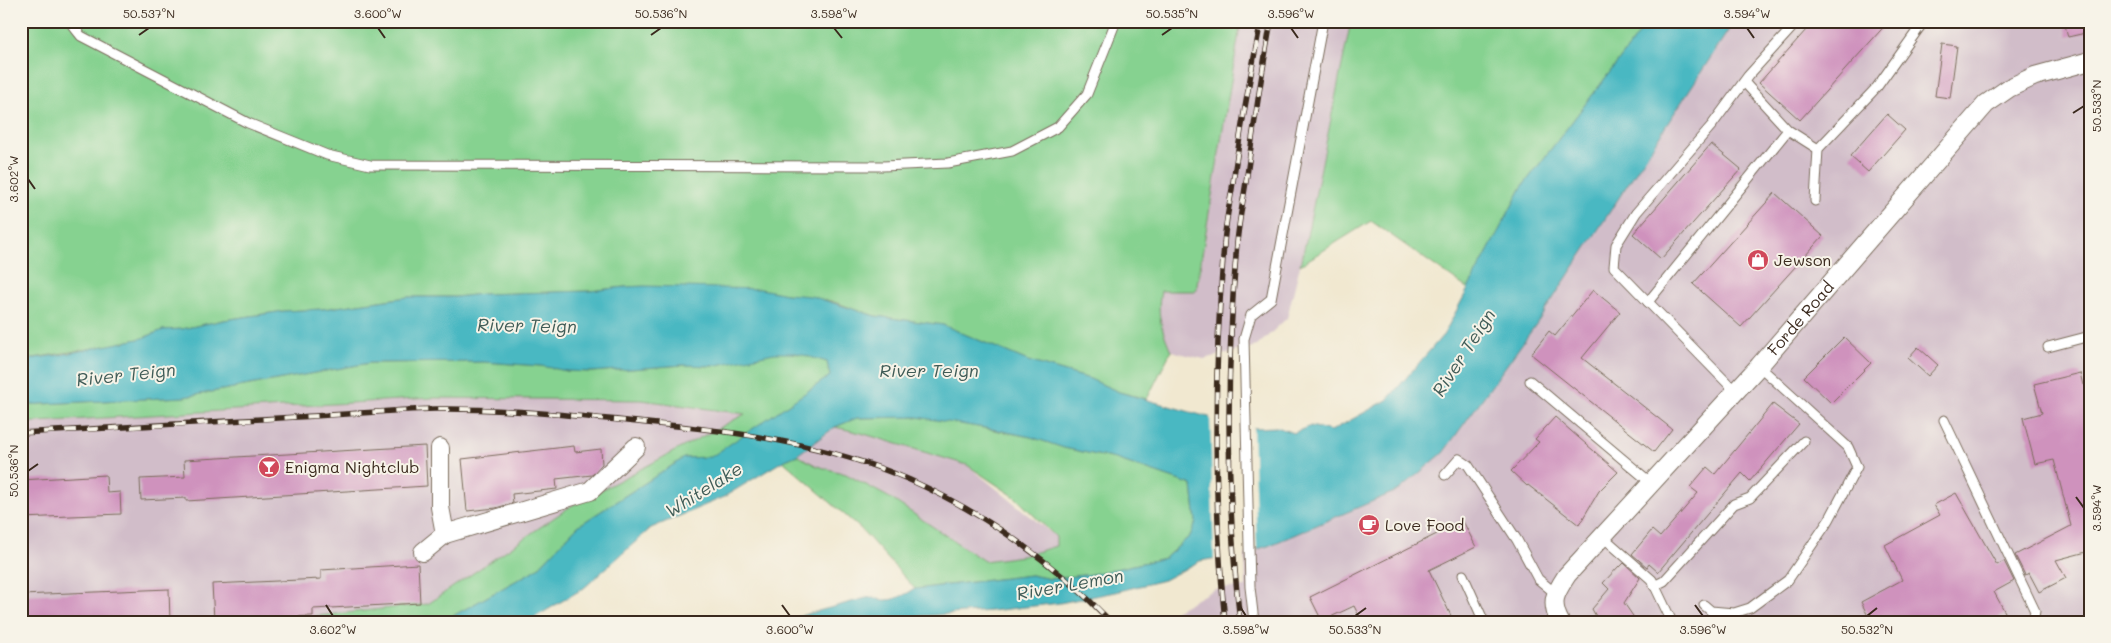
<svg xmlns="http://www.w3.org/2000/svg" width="2111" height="643" viewBox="0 0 2111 643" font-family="Mali,sans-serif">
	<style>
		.industrial { fill: #d1bdc9 }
		.green { fill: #86d290; stroke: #607e57 }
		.water { fill: #4ab8c2; stroke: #427170 }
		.pier { fill: #f1e8d0 }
		.building { fill: #cf92bd }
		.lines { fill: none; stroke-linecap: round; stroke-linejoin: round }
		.service-casing { stroke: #7b6c5c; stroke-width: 11 }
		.minor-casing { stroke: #7b6c5c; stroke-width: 20 }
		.service { stroke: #fff; stroke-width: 9 }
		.minor { stroke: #fff; stroke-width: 18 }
		.rail-casing { stroke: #3b2a1e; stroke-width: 5.5 }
		.rail { stroke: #f7f3e8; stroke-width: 4; stroke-dasharray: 11; stroke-linecap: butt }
		.ticks { fill: none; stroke: #3b2a1e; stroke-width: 2 }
		.labels { text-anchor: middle; stroke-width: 4; stroke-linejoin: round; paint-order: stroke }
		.poi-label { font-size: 16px; fill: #3b2a1e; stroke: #f7f3e8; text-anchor: start }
		.street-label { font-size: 16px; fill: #3b2a1e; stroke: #f7f3e8 }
		.water-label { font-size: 18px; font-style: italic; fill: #405c57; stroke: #f7f3e8 }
		.neatline { fill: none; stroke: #3b2a1e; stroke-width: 2 }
		.ticks-label { font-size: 12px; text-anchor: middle; fill: #3b2a1e }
	</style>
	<rect width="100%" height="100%" fill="#f7f3e8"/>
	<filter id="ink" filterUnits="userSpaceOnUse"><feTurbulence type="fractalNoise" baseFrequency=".02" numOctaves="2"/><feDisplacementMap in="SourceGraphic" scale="10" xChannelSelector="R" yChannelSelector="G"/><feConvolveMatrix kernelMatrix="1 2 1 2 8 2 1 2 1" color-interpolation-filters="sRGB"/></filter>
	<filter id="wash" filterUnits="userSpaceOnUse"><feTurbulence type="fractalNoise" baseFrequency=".0096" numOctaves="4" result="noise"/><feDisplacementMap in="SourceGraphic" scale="20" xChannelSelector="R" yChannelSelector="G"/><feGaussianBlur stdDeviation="1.12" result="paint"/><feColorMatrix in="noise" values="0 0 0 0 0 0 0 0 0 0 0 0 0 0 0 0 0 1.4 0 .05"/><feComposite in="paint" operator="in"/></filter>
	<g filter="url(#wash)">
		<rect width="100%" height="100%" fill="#f1e8d0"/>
		<g class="industrial">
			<path d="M1241 21H1351L1306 241 1287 318 1257 346 1204 359 1171 351 1159 320 1158 304 1161 291H1196Z"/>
			<path d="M1737 21H2090V622H1154L1215 589 1246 587 1245 553 1268 546 1295 533 1443 453 1537 323 1728 31Z"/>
			<path d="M432 398 642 400 746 414 571 506 428 604 300 618 299 622H21V423Z"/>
			<path d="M835 427 861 433 967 465 1056 537V546L1023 556 984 562 890 498 846 474 817 466 797 455Z"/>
		</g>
		<g class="green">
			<path d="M21 21H1241L1196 291H1161C1156 316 1162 329 1171 351L1147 399 1119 392 1090 379 1028 361 943 325 875 316 831 301 754 289 625 287 590 291 482 294 456 297H408L323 309 284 311 224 320 182 329 163 330 143 338 106 346 21 360Z"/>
			<path d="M1351 21H1649L1522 187 1468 289 1371 221 1300 265 1306 241Z"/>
			<path d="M766 353C787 351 808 354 827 362L830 376 711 458H684L578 526 537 569 442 622H299V618L428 604 571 506 745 414 642 400 432 398 21 423V405L184 397 369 363 484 362 541 366 567 371 591 372 683 365 713 366Z"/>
			<path d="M917 417 946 421 1031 437 1064 448 1116 459 1192 485 1196 523 1190 536 1165 558 1093 574 1050 579 1031 575 915 589 861 529 783 461 797 455 817 466 846 474 890 498 984 561 1023 556 1056 546V537L1015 497 967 465 861 433 835 427 856 418Z"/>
		</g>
		<path class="water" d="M1649 21H1737L1728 31 1537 323 1443 453 1399 490 1268 546 1245 553 1200 561 1164 580 1115 592 1060 603 991 611 921 616 882 622H787L800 616 866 598C873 597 877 599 883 600 894 601 906 594 915 589L1031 575 1050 579 1093 574 1165 558 1190 536 1196 522 1192 485 1116 459 1064 448 1031 437 997 430 917 417 857 418 835 427 797 455 783 461 722 498 651 528 584 588 527 622H442L537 569 578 526 684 458 711 457 830 376 827 362 796 353H774L713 366 683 365 591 372 567 371 541 366 484 362 369 363 184 397 21 405V360L65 354 143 338 163 330 182 329 224 320 284 311 323 309 408 297H456L482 294 590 291 625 287 644 286 761 289 786 294 811 296 875 316 943 325 1028 361 1090 379 1119 392 1201 415 1252 428 1277 427 1293 433 1311 426 1331 431 1387 400 1444 334 1522 187Z"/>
		<path class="pier" d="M1210 415 1253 426 1257 552 1214 561Z"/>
		<g id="blocks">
			<g class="building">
				<path d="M1814 21H1889L1800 120 1759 83Z"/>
				<path d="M2064 21H2090V32L2068 37Z"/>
				<path d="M1942 44 1957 46 1950 98 1935 96Z"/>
				<path d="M1887 114 1905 130 1868 172 1850 156Z"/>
				<path d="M1711 144 1741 169 1661 259 1633 234Z"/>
				<path d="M1775 193 1823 236 1741 327 1693 284Z"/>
				<path d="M1593 290 1620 312 1582 358 1672 429 1654 452 1531 354 1549 331 1555 336Z"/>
				<path d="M1844 337 1871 363 1831 403 1804 377Z"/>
				<path d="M1918 347 1938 365 1928 376 1908 358Z"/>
				<path d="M2080 373 2083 385 2090 384V551L2056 560 2066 578 2039 592 2029 573 2025 575 2015 555 2071 526 2054 460 2035 464 2023 418 2042 413 2034 384Z"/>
				<path d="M1773 404 1799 424 1750 481 1742 473 1658 572 1649 564 1647 567 1632 554 1652 530 1660 537 1698 493 1690 487 1707 467 1715 474Z"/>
				<path d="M1555 417 1618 472 1599 491 1579 525 1528 485 1527 486 1511 471 1539 442 1535 439Z"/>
				<path d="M425 446 427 486 186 501V498L141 500 140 479 185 477 184 460Z"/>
				<path d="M574 446 575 452 601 449 602 464 592 475 556 479 557 489 512 494 513 503 496 508 467 511 462 459Z"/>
				<path d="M106 475 107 493 120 492 121 514 21 518V480Z"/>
				<path d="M1956 493 1997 565 2004 561 2014 581 1994 592 2006 614 1991 622H1871L1861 602 1902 580 1885 545 1940 515 1934 505Z"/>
				<path d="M1463 521 1476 547 1429 570 1454 622H1362L1354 606 1322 621 1310 597Z"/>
				<path d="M1624 563 1640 578 1624 603 1637 622H1599L1592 609 1609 589 1603 583 1619 566 1620 567Z"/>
				<path d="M418 564 420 603 313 609V616L214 620 212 584 321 579V570Z"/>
				<path d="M169 589 170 622H21V595Z"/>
			</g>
		</g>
	</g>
	<g filter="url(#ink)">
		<use href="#blocks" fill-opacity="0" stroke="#7b6c5c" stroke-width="1"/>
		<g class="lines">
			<g class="service-casing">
				<g id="service">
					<path d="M69 21 81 36 248 123 327 155 370 165 883 166 948 163 1012 151 1058 127 1087 94 1116 21"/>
					<path d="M1744 82 1788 130"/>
					<path d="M1815 201 1818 149 1877 87 1924 21"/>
					<path d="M1648 302 1788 130 1818 149"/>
					<path d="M2048 347 2090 336"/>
					<path d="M1530 381 1651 483"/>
					<path d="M1735 391 1614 267 1616 245 1636 213 1712 125 1748 76 1798 21"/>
					<path d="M1944 420 2035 611 2033 622"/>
					<path d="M1445 475 1459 459 1468 465 1517 540 1538 579 1555 593"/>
					<path d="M1602 536 1652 580 1672 622"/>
					<path d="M1463 575 1484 622"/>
					<path d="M1654 586 1664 581 1734 504 1750 498 1804 441"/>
					<path d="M1704 605 1711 611 1734 613 1750 608 1788 580 1829 520 1857 467 1848 447 1759 366"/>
					<path d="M1254 622 1250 587 1244 339 1251 315 1271 299 1323 21"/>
				</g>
			</g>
			<g class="minor-casing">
				<g id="minor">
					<path d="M440 448V507L445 534"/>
					<path d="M423 552 445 534 590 491 636 447"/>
					<path id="s1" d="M1560 622C1549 601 1556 592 1567 575L1759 366 1986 104 2009 88 2035 76 2090 61"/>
				</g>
			</g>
			<use href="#service" class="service"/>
			<use href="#minor" class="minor"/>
			<g class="rail-casing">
				<g id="rail">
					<path d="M21 433C113 428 205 423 297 417 343 415 389 410 435 409 505 408 577 416 647 423 736 431 827 444 910 480 984 513 1055 563 1111 622"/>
					<path d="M1225 622C1213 499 1214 367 1224 245 1225 226 1229 207 1232 189 1240 133 1250 77 1261 21"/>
					<path d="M1240 622C1226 497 1226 368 1237 243 1239 220 1244 197 1247 175 1254 124 1262 72 1271 21"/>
				</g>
			</g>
			<use href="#rail" class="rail"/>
		</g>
	</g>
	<path class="ticks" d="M378 28 385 38M834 28 842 38M1291 28 1298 38M1747 28 1754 38M139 35 149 28M651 35 661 28M1162 35 1172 28M2073 113 2084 106M28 179 35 189M28 471 38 464M2076 497 2084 508M326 605 333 616M782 605 790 616M1239 605 1246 616M1695 605 1703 616M1355 616 1366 608M1867 616 1877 608"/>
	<defs>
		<g id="shop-disc" transform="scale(1.125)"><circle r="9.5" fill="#d1495b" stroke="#f7f3e8"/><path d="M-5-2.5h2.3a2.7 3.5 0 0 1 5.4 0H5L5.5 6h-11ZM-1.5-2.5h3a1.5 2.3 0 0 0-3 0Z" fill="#fff"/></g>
		<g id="bar-disc" transform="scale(1.125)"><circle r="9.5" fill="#d1495b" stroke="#f7f3e8"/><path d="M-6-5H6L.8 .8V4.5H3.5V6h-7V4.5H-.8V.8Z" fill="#fff"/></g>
		<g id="cafe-disc" transform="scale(1.125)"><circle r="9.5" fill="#d1495b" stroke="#f7f3e8"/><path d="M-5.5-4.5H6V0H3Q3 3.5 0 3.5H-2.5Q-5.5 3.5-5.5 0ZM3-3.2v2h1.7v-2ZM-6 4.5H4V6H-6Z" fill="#fff"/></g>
	</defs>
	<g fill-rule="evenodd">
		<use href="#shop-disc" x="1758" y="260"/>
		<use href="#bar-disc" x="269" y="467"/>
		<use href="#cafe-disc" x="1369" y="525"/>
	</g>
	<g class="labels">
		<g class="poi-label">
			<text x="1774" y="266">Jewson</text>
			<text x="285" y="473">Enigma Nightclub</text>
			<text x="1385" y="531">Love Food</text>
		</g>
		<g class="street-label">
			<text dy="6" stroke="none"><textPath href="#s1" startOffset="398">Forde Road</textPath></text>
		</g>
		<g class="water-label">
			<text transform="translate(527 326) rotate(1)" y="6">River Teign</text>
			<text transform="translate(1464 353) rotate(-57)" y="6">River Teign</text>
			<text x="929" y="377">River Teign</text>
			<text transform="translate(126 375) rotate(-6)" y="6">River Teign</text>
			<text transform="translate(704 490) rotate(-32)" y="6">Whitelake</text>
			<text transform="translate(1070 585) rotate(-10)" y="6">River Lemon</text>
		</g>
	</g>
	<rect width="2111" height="643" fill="none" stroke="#f7f3e8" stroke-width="55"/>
	<rect x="28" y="28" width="2056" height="588" class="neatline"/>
	<g class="ticks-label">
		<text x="149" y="18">50.537°N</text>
		<text x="378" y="18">3.600°W</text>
		<text x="661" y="18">50.536°N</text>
		<text x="834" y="18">3.598°W</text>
		<text x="1172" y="18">50.535°N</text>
		<text x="1291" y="18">3.596°W</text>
		<text x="1747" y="18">3.594°W</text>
		<text transform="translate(2097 106) rotate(-90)" y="4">50.533°N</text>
		<text transform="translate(14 179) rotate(-90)" y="4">3.602°W</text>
		<text transform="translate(14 471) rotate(-90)" y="4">50.536°N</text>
		<text transform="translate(2097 508) rotate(-90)" y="4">3.594°W</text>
		<text x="333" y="634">3.602°W</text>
		<text x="790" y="634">3.600°W</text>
		<text x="1246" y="634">3.598°W</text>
		<text x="1355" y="634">50.533°N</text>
		<text x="1703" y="634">3.596°W</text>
		<text x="1867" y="634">50.532°N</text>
	</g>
</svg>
